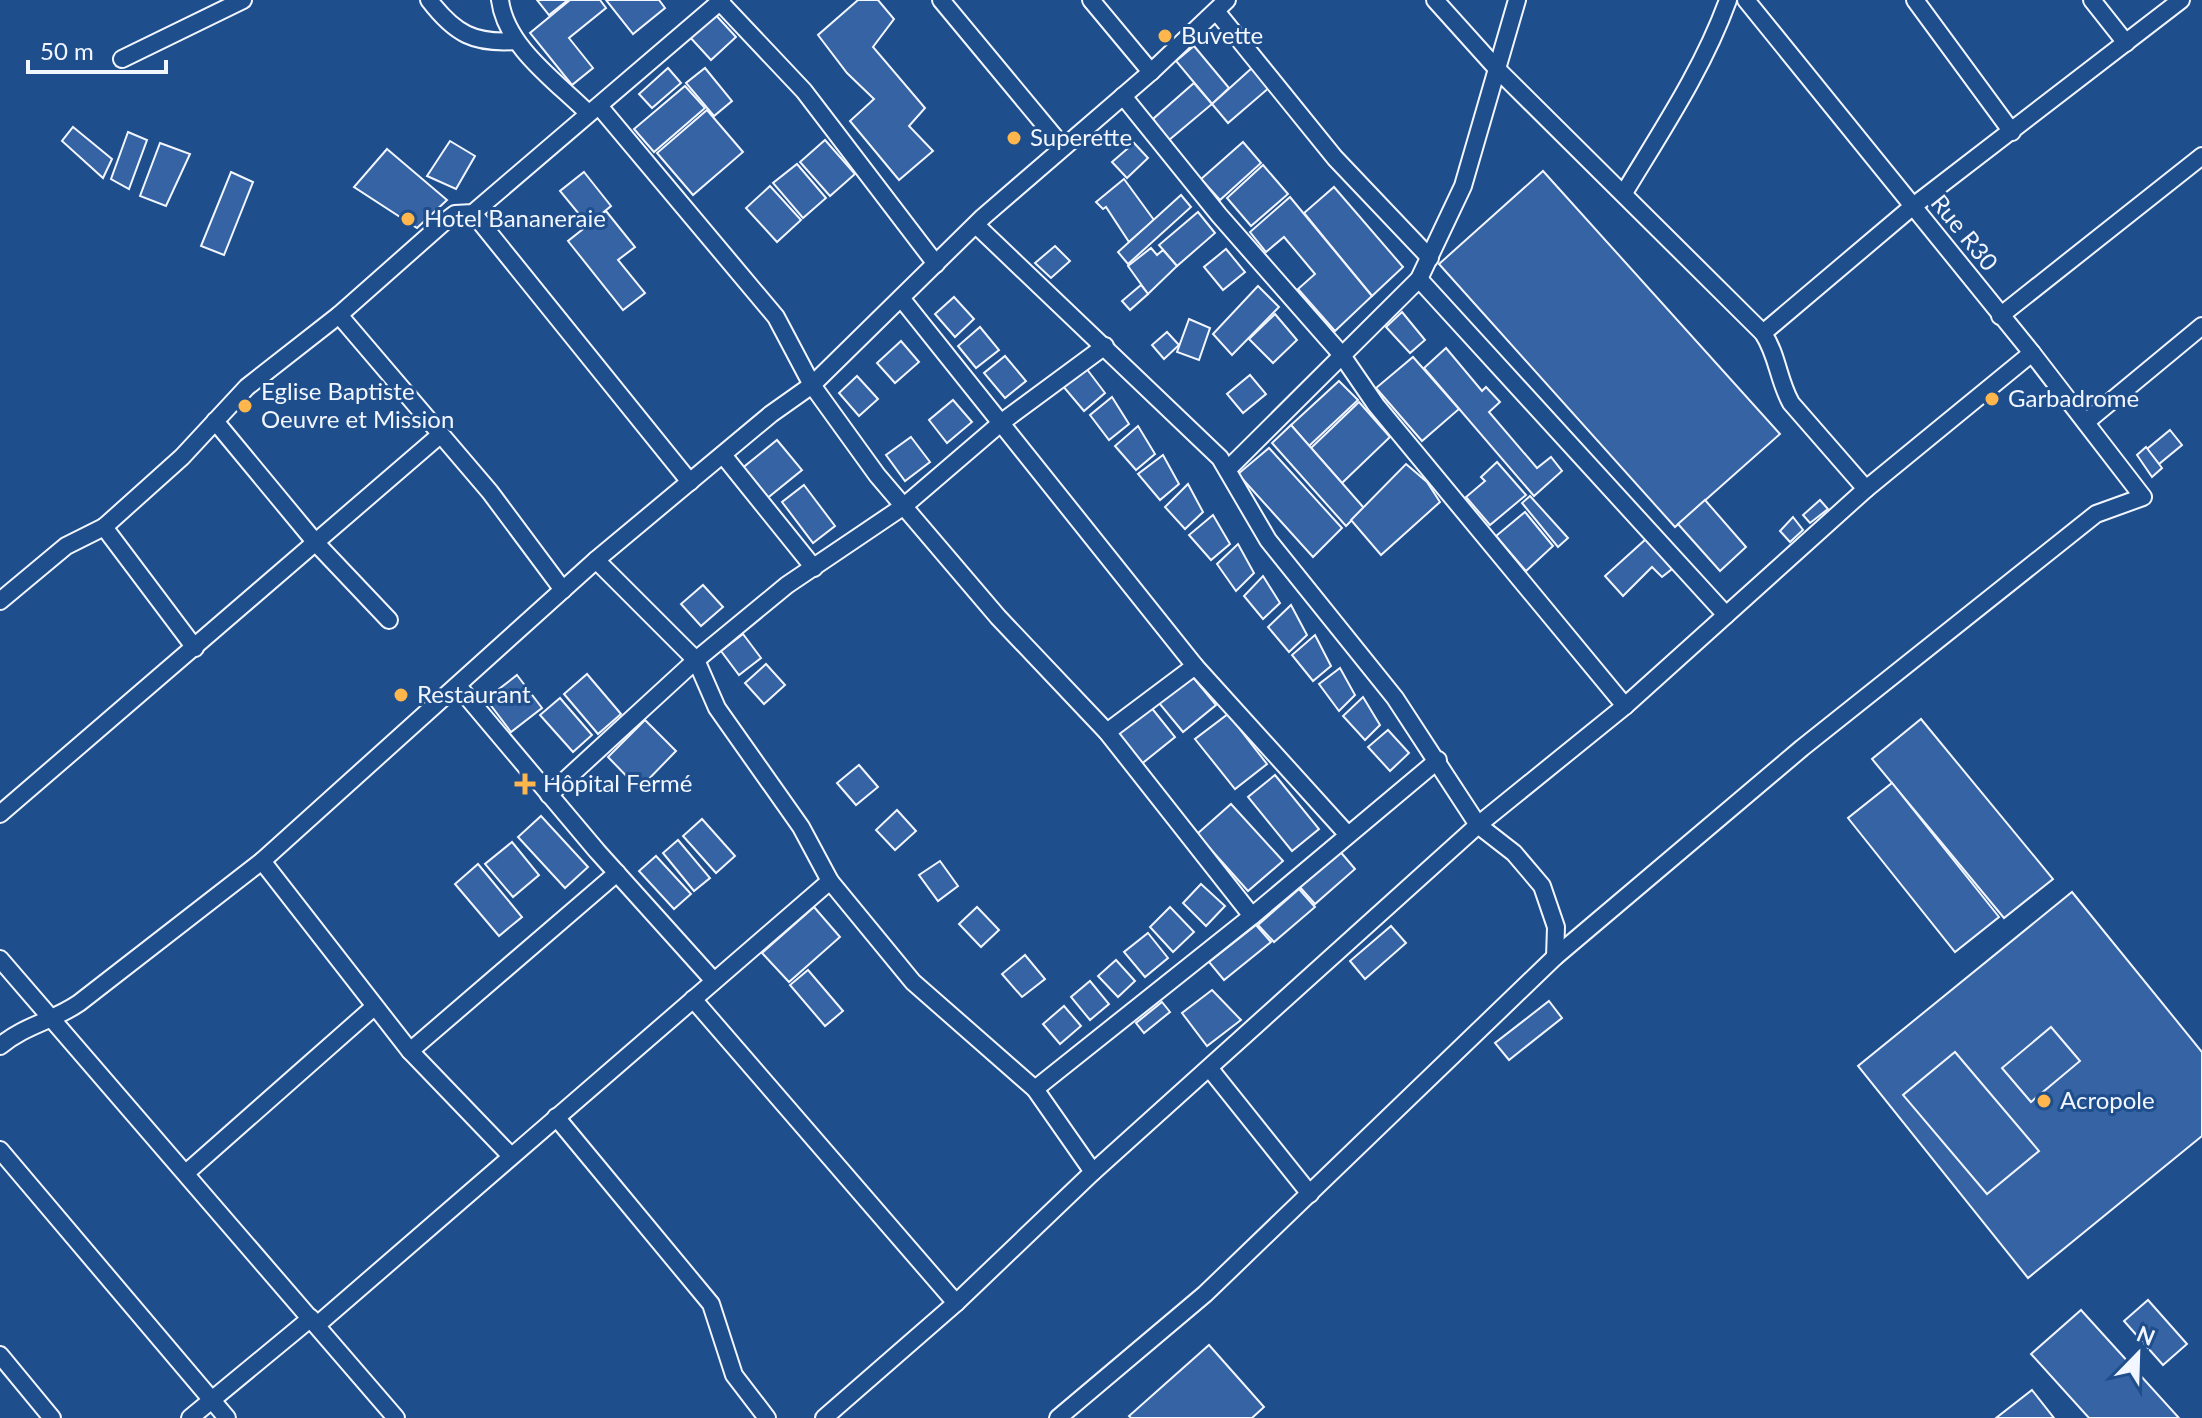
<svg xmlns="http://www.w3.org/2000/svg" width="2202" height="1418" viewBox="0 0 2202 1418" font-family="Lato,sans-serif">
	<style>
		.building { fill: #3563a3; stroke: #f2f6ff; stroke-width: 2 }
		.lines { fill: none; stroke-linecap: round; stroke-linejoin: round }
		.street-casing { stroke: #f2f6ff; stroke-width: 20 }
		.street { stroke: #1f4e8c; stroke-width: 16 }
		.poi-dot { fill: #ffb74d; stroke: #1f4e8c; stroke-width: 3 }
		.labels { text-anchor: middle; stroke-width: 6; stroke-linejoin: round; paint-order: stroke }
		.poi-label { font-size: 24px; fill: #f2f6ff; stroke: #1f4e8c; text-anchor: start }
		.street-label { font-size: 24px; fill: #f2f6ff; stroke: #1f4e8c }
	</style>
	<rect width="100%" height="100%" fill="#1f4e8c"/>
	<g class="building">
		<path d="M537 0H568L549 15Z"/>
		<path d="M570 0H600L606 8 569 38 593 68 572 85 530 33Z"/>
		<path d="M606 0H659L665 8 633 34Z"/>
		<path d="M858 0H878L894 19 873 47 925 108 909 126 933 151 899 180 850 121 874 99 847 73 818 35Z"/>
		<path d="M713 12 736 37 711 60 688 35Z"/>
		<path d="M1194 46 1229 88 1212 104 1176 61Z"/>
		<path d="M1253 67 1270 87 1228 123 1212 104Z"/>
		<path d="M668 68 681 83 652 108 639 94Z"/>
		<path d="M705 68 732 101 714 116 686 83Z"/>
		<path d="M1194 83 1212 104 1169 140 1153 119Z"/>
		<path d="M685 86 705 108 654 152 634 129Z"/>
		<path d="M707 110 743 152 693 195 657 153Z"/>
		<path d="M73 127 112 159 103 178 62 141Z"/>
		<path d="M128 132 147 140 129 189 111 179Z"/>
		<path d="M825 140 855 174 830 196 800 162Z"/>
		<path d="M450 141 475 156 456 189 427 176Z"/>
		<path d="M1243 142 1261 163 1220 200 1201 179Z"/>
		<path d="M160 143 190 154 166 206 140 196Z"/>
		<path d="M1134 143 1148 158 1127 178 1112 162Z"/>
		<path d="M387 149 447 200 417 228 354 187Z"/>
		<path d="M797 164 826 198 803 218 773 183Z"/>
		<path d="M1263 165 1288 194 1251 226 1227 198Z"/>
		<path d="M1543 171 1780 434 1675 527 1439 264Z"/>
		<path d="M231 172 253 182 224 255 201 246Z"/>
		<path d="M584 172 611 206 588 225 560 191Z"/>
		<path d="M1124 179 1154 220 1129 242 1106 207 1103 209 1096 202Z"/>
		<path d="M770 186 801 220 777 242 746 208Z"/>
		<path d="M1334 187 1403 267 1372 296 1304 213Z"/>
		<path d="M1181 195 1191 207 1128 264 1118 252Z"/>
		<path d="M1290 197 1372 296 1335 331 1298 289 1315 274 1284 237 1266 252 1250 232Z"/>
		<path d="M606 211 635 247 618 260 645 293 623 310 568 241Z"/>
		<path d="M1198 212 1215 233 1177 266 1159 245Z"/>
		<path d="M1055 246 1070 261 1051 278 1035 263Z"/>
		<path d="M1151 248 1157 255 1163 250 1177 266 1148 294 1128 266Z"/>
		<path d="M1226 249 1245 272 1223 290 1204 267Z"/>
		<path d="M1141 285 1148 294 1130 310 1122 301Z"/>
		<path d="M1258 286 1279 307 1232 355 1213 334Z"/>
		<path d="M954 297 974 319 955 337 935 314Z"/>
		<path d="M1402 312 1425 340 1410 353 1386 327Z"/>
		<path d="M1275 314 1297 340 1273 363 1249 339Z"/>
		<path d="M1189 319 1210 328 1199 360 1177 352Z"/>
		<path d="M980 327 999 350 976 368 958 346Z"/>
		<path d="M1167 332 1179 345 1164 359 1152 345Z"/>
		<path d="M901 341 919 362 895 383 877 363Z"/>
		<path d="M1446 348 1482 391 1486 387 1500 402 1489 412 1537 468 1551 457 1562 471 1534 496 1424 368Z"/>
		<path d="M1005 356 1026 381 1005 398 984 373Z"/>
		<path d="M1413 357 1459 409 1422 441 1376 388Z"/>
		<path d="M1086 368 1105 393 1084 411 1062 385Z"/>
		<path d="M1250 375 1266 394 1243 413 1227 394Z"/>
		<path d="M857 376 878 399 859 416 839 393Z"/>
		<path d="M1339 381 1358 400 1309 446 1291 425Z"/>
		<path d="M1112 397 1129 424 1109 440 1090 415Z"/>
		<path d="M953 400 972 422 947 443 929 420Z"/>
		<path d="M1359 402 1390 437 1342 483 1311 448Z"/>
		<path d="M1291 425 1364 508 1346 526 1272 443Z"/>
		<path d="M1138 426 1155 454 1136 470 1115 446Z"/>
		<path d="M2170 430 2182 445 2159 464 2147 449Z"/>
		<path d="M911 437 930 462 905 481 886 455Z"/>
		<path d="M777 440 802 470 765 500 740 470Z"/>
		<path d="M2146 447 2162 468 2152 477 2137 455Z"/>
		<path d="M1269 448 1342 528 1313 557 1238 474Z"/>
		<path d="M1163 455 1179 484 1160 500 1138 474Z"/>
		<path d="M1497 462 1526 495 1490 525 1466 497 1485 481 1481 477Z"/>
		<path d="M1406 464 1427 482 1440 502 1381 555 1351 520Z"/>
		<path d="M1188 484 1203 512 1185 529 1165 507Z"/>
		<path d="M804 485 835 526 813 543 782 502Z"/>
		<path d="M1530 496 1568 538 1558 547 1522 503Z"/>
		<path d="M1705 500 1746 547 1720 571 1678 524Z"/>
		<path d="M1820 500 1828 509 1810 523 1803 515Z"/>
		<path d="M1525 512 1553 546 1526 571 1496 536Z"/>
		<path d="M1213 515 1230 544 1211 560 1189 535Z"/>
		<path d="M1793 517 1803 530 1790 542 1780 531Z"/>
		<path d="M1646 539 1672 569 1662 577 1652 567 1623 596 1605 576Z"/>
		<path d="M1238 544 1254 573 1236 591 1217 564Z"/>
		<path d="M1263 576 1280 603 1263 619 1244 596Z"/>
		<path d="M703 585 723 607 701 626 681 604Z"/>
		<path d="M1291 605 1307 635 1289 652 1268 627Z"/>
		<path d="M743 634 761 658 739 675 721 651Z"/>
		<path d="M1315 635 1331 666 1313 681 1292 655Z"/>
		<path d="M766 664 785 685 764 704 745 683Z"/>
		<path d="M1340 668 1355 695 1339 711 1319 684Z"/>
		<path d="M587 674 621 714 598 734 564 694Z"/>
		<path d="M517 675 542 708 511 732 486 699Z"/>
		<path d="M1192 676 1216 705 1183 732 1159 703Z"/>
		<path d="M1363 697 1380 725 1365 740 1343 716Z"/>
		<path d="M560 698 592 735 573 752 540 715Z"/>
		<path d="M1150 706 1175 737 1139 766 1114 736Z"/>
		<path d="M1228 714 1267 764 1235 789 1195 739Z"/>
		<path d="M1921 719 2053 879 2004 918 1872 759Z"/>
		<path d="M645 720 676 751 639 789 608 757Z"/>
		<path d="M1388 730 1409 753 1390 771 1368 747Z"/>
		<path d="M859 765 878 787 856 805 837 783Z"/>
		<path d="M1275 775 1319 829 1292 851 1248 797Z"/>
		<path d="M1892 783 1999 917 1955 952 1848 818Z"/>
		<path d="M1231 804 1283 861 1248 891 1197 834Z"/>
		<path d="M897 810 916 831 895 850 876 830Z"/>
		<path d="M541 816 588 867 565 888 518 837Z"/>
		<path d="M702 819 735 856 716 873 683 836Z"/>
		<path d="M678 840 710 878 694 891 663 853Z"/>
		<path d="M512 842 539 875 513 897 485 864Z"/>
		<path d="M1338 849 1355 869 1315 904 1298 885Z"/>
		<path d="M656 856 691 894 674 909 639 871Z"/>
		<path d="M940 861 958 886 938 901 919 875Z"/>
		<path d="M478 864 522 917 499 936 455 884Z"/>
		<path d="M1201 884 1225 906 1206 926 1183 903Z"/>
		<path d="M1299 889 1315 907 1274 942 1258 925Z"/>
		<path d="M2072 892 2202 1052V1136L2028 1278 1858 1066Z"/>
		<path d="M814 907 840 937 789 982 762 953Z"/>
		<path d="M977 907 999 930 981 947 959 924Z"/>
		<path d="M1170 907 1194 932 1173 952 1150 927Z"/>
		<path d="M1256 925 1271 942 1224 980 1209 962Z"/>
		<path d="M1391 926 1406 943 1365 979 1350 961Z"/>
		<path d="M1148 933 1168 958 1145 977 1124 952Z"/>
		<path d="M1025 955 1045 979 1022 997 1002 974Z"/>
		<path d="M1116 960 1135 981 1118 997 1098 976Z"/>
		<path d="M808 970 843 1011 825 1026 790 985Z"/>
		<path d="M1090 981 1109 1004 1090 1020 1071 997Z"/>
		<path d="M1212 990 1241 1020 1207 1046 1182 1013Z"/>
		<path d="M1549 1001 1562 1018 1509 1060 1495 1043Z"/>
		<path d="M1162 1002 1170 1012 1144 1033 1136 1023Z"/>
		<path d="M1064 1006 1081 1026 1060 1044 1043 1024Z"/>
		<path d="M2051 1027 2080 1061 2031 1102 2002 1068Z"/>
		<path d="M1955 1052 2039 1151 1987 1194 1903 1095Z"/>
		<path d="M2148 1300 2187 1344 2163 1365 2124 1321Z"/>
		<path d="M2081 1310 2179 1418H2089L2031 1354Z"/>
		<path d="M1209 1345 1264 1407 1252 1418H1131L1129 1416Z"/>
		<path d="M2032 1390 2054 1418H1996Z"/>
	</g>
	<g class="lines">
		<g class="street-casing">
			<g id="street">
				<path d="M429 0C455 34 474 44 516 41"/>
				<path d="M500 0C506 47 556 81 588 113"/>
				<path d="M941 0 1063 147"/>
				<path d="M1091 0 1151 72"/>
				<path d="M1435 0 1498 70 1763 333C1778 356 1778 380 1791 403L1866 489"/>
				<path d="M1915 0 2012 132"/>
				<path d="M2092 0 2126 43"/>
				<path d="M720 2 804 91 936 264"/>
				<path d="M1216 11 1335 158 1430 258"/>
				<path d="M122 59 243 0"/>
				<path d="M1123 96 1219 215 1341 354 1376 405 1625 706"/>
				<path d="M599 106 776 317 812 385 877 475 998 617 1107 732 1252 916"/>
				<path d="M1624 193C1662 130 1703 69 1728 0"/>
				<path d="M473 213 690 482"/>
				<path d="M976 225 1220 458 1268 540 1395 698 1478 825 1514 853 1542 886 1556 927 1555 957"/>
				<path d="M1419 279 1726 615"/>
				<path d="M901 298 1195 666 1348 835"/>
				<path d="M339 315 490 492 563 590"/>
				<path d="M2000 316 2202 156"/>
				<path d="M1763 333 1912 207 2181 0"/>
				<path d="M215 421 316 543 389 620"/>
				<path d="M2086 422 2202 326"/>
				<path d="M723 455 814 568"/>
				<path d="M1228 469 1419 279 1463 186 1517 0"/>
				<path d="M104 527 182 457 247 387 339 315 443 223 455 214 473 213 722 0"/>
				<path d="M596 560 696 660 717 708 801 827 830 881 913 982 1035 1089 1093 1172"/>
				<path d="M0 601 66 546 104 527 195 648"/>
				<path d="M458 686 597 851 714 981"/>
				<path d="M1107 732 1195 666"/>
				<path d="M549 795 696 660 787 585 904 506 1002 422 1105 346"/>
				<path d="M0 814 440 435"/>
				<path d="M262 861 410 1051 511 1156"/>
				<path d="M0 959 396 1418"/>
				<path d="M693 999 956 1303"/>
				<path d="M0 1046C25 1025 53 1021 79 1003L262 861 596 560 771 414 812 385 983 217 1151 72 1227 0"/>
				<path d="M410 1051 617 873"/>
				<path d="M1210 1069 1310 1194"/>
				<path d="M1035 1089 1252 916 1438 760"/>
				<path d="M556 1117 711 1304 734 1375 767 1418"/>
				<path d="M0 1150 227 1418"/>
				<path d="M186 1173 374 1007"/>
				<path d="M317 1325 830 881"/>
				<path d="M0 1355 52 1418"/>
				<path d="M190 1418 311 1318"/>
				<path d="M824 1418 956 1303 1093 1172 1478 825 1625 706 1866 489 2032 353"/>
				<path d="M1058 1418 1205 1294 1555 957 1802 748 2096 514 2143 497 2032 353 1746 0"/>
			</g>
		</g>
		<use href="#street" class="street"/>
	</g>
	<g class="poi-dot">
		<circle cx="1165" cy="36" r="8"/>
		<circle cx="1014" cy="138" r="8"/>
		<circle cx="408" cy="219" r="8"/>
		<circle cx="1992" cy="399" r="8"/>
		<circle cx="245" cy="406" r="8"/>
		<circle cx="401" cy="695" r="8"/>
		<path d="M521 772h8v8h8v8h-8v8h-8v-8h-8v-8h8z"/>
		<circle cx="2044" cy="1101" r="8"/>
	</g>
	<g class="labels">
		<g class="poi-label">
			<text x="1181" y="44">Buvette</text>
			<text x="1030" y="146">Superette</text>
			<text x="424" y="227">Hotel Bananeraie</text>
			<text x="261" y="400">Eglise Baptiste<tspan x="261" dy="28">Oeuvre et Mission</tspan></text>
			<text x="2008" y="407">Garbadrome</text>
			<text x="417" y="703">Restaurant</text>
			<text x="543" y="792">Hôpital Fermé</text>
			<text x="2060" y="1109">Acropole</text>
		</g>
		<g class="street-label">
			<text transform="translate(1964 233) rotate(51)" y="8">Rue R30</text>
		</g>
	</g>
	<g transform="translate(2138 1354) rotate(23)" stroke="#1f4e8c" stroke-width="6" paint-order="stroke">
	<path d="M0-6L14 30L0 20L-14 30Z" fill="#f2f6ff"/>
	<text y="-12" font-size="22" font-weight="bold" text-anchor="middle" fill="#f2f6ff">N</text>
	</g>
	<path d="M28 60v12h138v-12" fill="none" stroke="#f2f6ff" stroke-width="4"/>
	<text x="40" y="60" font-size="24" fill="#f2f6ff" stroke="#1f4e8c" stroke-width="6" paint-order="stroke">50 m</text>
</svg>
